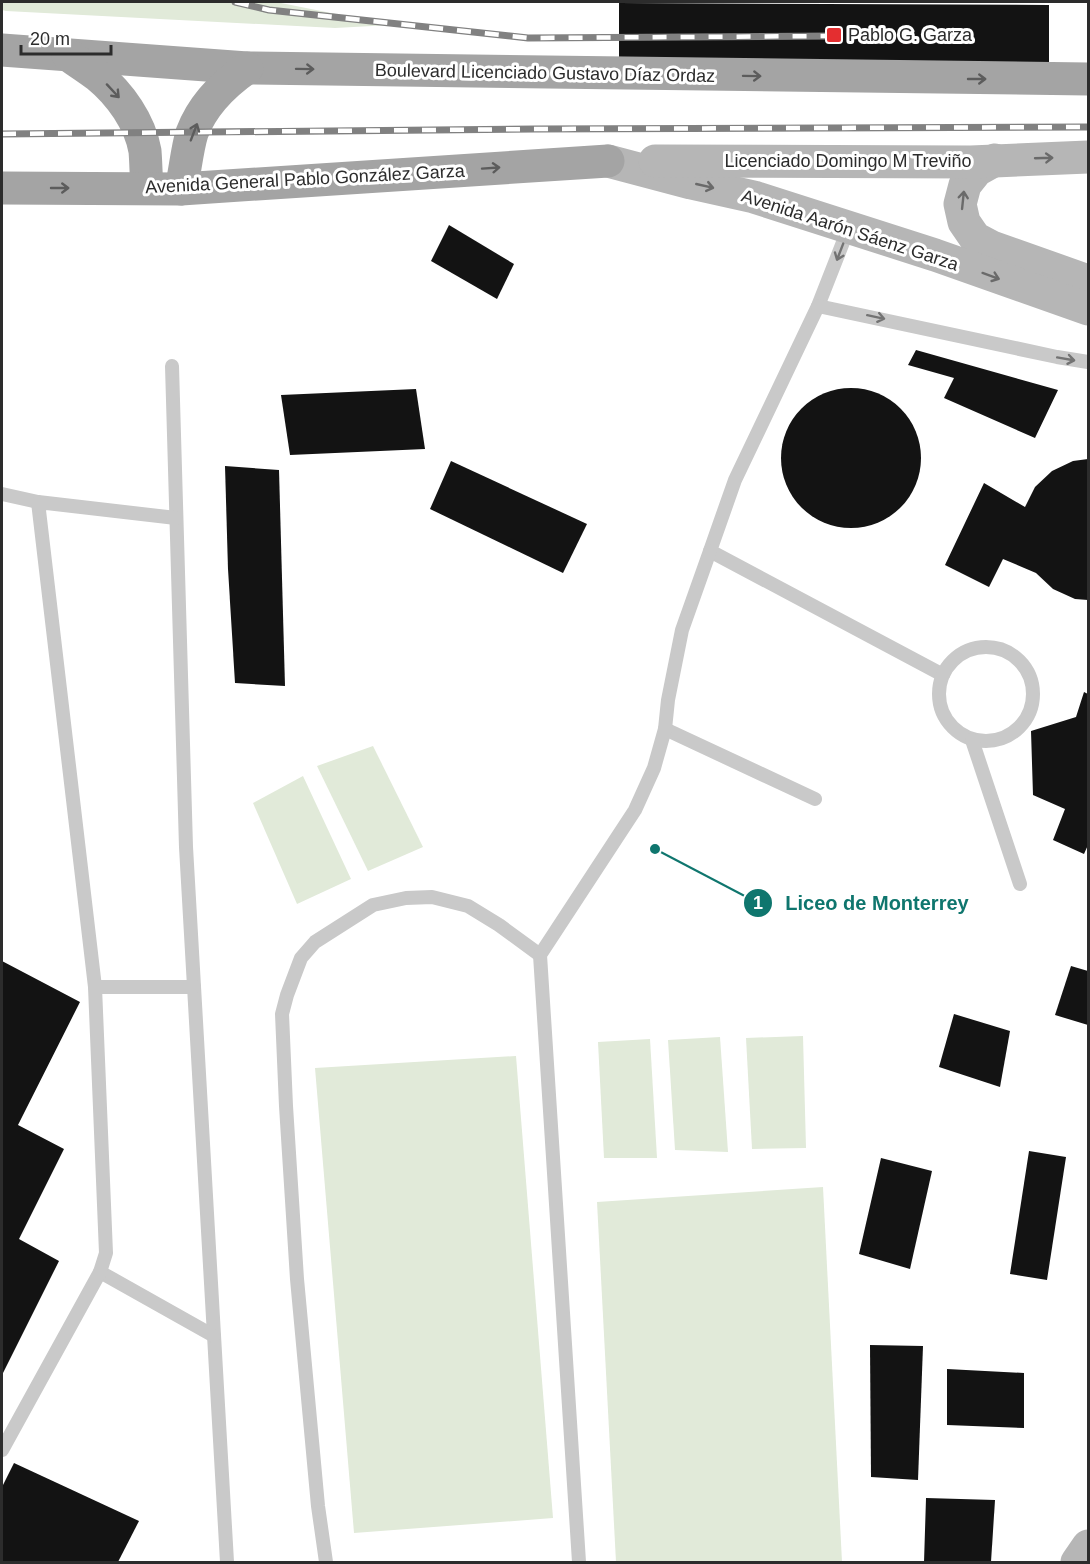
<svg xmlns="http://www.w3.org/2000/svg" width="1090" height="1564" viewBox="0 0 1090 1564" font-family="Helvetica,sans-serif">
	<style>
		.green { fill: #e1ead9 }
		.building { fill: #131313 }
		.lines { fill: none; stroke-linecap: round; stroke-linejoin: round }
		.lane { stroke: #c9c9c9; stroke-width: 14 }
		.secondary { stroke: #b6b6b6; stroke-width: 33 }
		.primary { stroke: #a4a4a4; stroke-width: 33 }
		.rail-casing { stroke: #818181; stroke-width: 7 }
		.rail { stroke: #fff; stroke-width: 4.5; stroke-dasharray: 14; stroke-linecap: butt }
		.oneway { stroke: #5c5c5c }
		.oneway2 { stroke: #6a6a6a }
		.oneway3 { stroke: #737373 }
		.poi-dot { fill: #e42e30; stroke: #fff; stroke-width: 2 }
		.labels { text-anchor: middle; stroke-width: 6; stroke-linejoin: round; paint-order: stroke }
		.poi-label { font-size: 18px; fill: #2c2c2c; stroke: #fff; text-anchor: start }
		.street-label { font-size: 18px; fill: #2c2c2c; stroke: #fff }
		.leader { fill: none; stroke: #0f766e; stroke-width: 2 }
		.callout-dot { fill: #0f766e; stroke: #fff; stroke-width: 2 }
		.mark-label { font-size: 18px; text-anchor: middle; font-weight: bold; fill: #fff }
		.callout-label { font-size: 20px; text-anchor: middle; font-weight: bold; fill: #0f766e; stroke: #fff; stroke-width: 6; stroke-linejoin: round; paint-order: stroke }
	</style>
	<rect width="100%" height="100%" fill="#fff"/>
	<g class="green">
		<path d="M2 2H276L391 25 335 28 6 11 2 10Z"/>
		<path d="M373 746 423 847 368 871 317 766Z"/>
		<path d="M303 776 351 879 297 904 253 803Z"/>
		<path d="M803 1036 806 1148 752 1149 746 1038Z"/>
		<path d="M720 1037 728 1152 675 1150 668 1040Z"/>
		<path d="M650 1039 657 1158H604L598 1042Z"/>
		<path d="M516 1056 553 1518 354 1533 315 1068Z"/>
		<path d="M823 1187 842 1562H616L597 1202Z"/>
	</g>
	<g class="building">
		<path d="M619 3 1049 5V67L619 65Z"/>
		<path d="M449 225 514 264 497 299 431 261Z"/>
		<path d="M916 350 1058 390 1035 438 944 398 954 378 908 365Z"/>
		<circle cx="851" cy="458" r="70"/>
		<path d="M416 389 425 449 290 455 281 395Z"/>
		<path d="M1088 459V600L1075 599 1053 589 1036 573 1003 559 989 587 945 565 984 483 1025 507 1035 487 1052 471 1073 461Z"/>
		<path d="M451 461 587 524 563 573 430 509Z"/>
		<path d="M225 466 279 470 285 686 235 683 228 569Z"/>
		<path d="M1084 692 1088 694V845L1084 854 1053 840 1065 809 1033 795 1031 731 1076 717Z"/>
		<path d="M2 961 80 1002 18 1125 64 1149 19 1239 59 1261 2 1375Z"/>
		<path d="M1071 966 1088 971V1025L1055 1015Z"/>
		<path d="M954 1014 1010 1031 1000 1087 939 1067Z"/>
		<path d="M1029 1151 1066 1157 1047 1280 1010 1274Z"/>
		<path d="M881 1158 932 1171 910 1269 859 1254Z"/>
		<path d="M870 1345 923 1346 918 1480 871 1477Z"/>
		<path d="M947 1369 1024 1373V1428L947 1425Z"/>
		<path d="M14 1463 139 1521 118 1562H2V1487Z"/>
		<path d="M926 1498 995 1500 991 1562H924Z"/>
	</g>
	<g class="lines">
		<g class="lane">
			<path d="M849 227 818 306 735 480 710 551 943 675"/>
			<path d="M818 306 1057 357 1088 362"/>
			<path d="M172 366 186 847 227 1562"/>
			<path d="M2 494 38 502"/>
			<circle cx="986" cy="694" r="47"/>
			<path d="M665 729 815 799"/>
			<path d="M972 740 1020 884"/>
			<path d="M95 987 38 502 176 518"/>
			<path d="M100 1272 214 1336"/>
			<path d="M2 1450 100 1272 106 1253 95 987H194"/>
			<path d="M326 1562 318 1506 297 1279 286 1106 282 1014 287 995 301 958 315 942 373 905 406 898 432 897 468 906 499 925 540 955"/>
			<path d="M579 1562 540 955 635 810 654 768 665 729 668 700 682 630 710 551"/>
		</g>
		<g class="secondary">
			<path d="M995 160 977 170 965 185 960 204 964 222 975 238 992 247 1088 281"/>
			<path d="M608 161 691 183 754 197 935 255 1088 309"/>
			<path d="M655 161 971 162 1088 157"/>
			<path d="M1077 1562 1088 1546"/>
		</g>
		<g class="primary">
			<path d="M2 50 247 68 1088 79"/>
			<path d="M68 55C78 62 89 69 98 76 120 94 140 122 145 151 146 163 146 176 147 188"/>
			<path d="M2 188 181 189 608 161"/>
			<path d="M181 189C185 172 187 149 192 133 202 106 224 84 247 68"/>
		</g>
		<g class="rail-casing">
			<g id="rail">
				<path d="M235 2 269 10 528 38 833 36"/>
				<path d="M2 134 535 129 1088 127"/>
			</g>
		</g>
		<use href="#rail" class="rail"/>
	</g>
	<defs><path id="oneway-shaft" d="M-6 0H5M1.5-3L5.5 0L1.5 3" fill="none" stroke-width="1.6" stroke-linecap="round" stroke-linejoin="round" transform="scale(1.5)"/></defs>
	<g class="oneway">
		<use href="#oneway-shaft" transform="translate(305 69) rotate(1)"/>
		<use href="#oneway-shaft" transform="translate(752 76) rotate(1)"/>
		<use href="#oneway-shaft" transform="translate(977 79)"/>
		<use href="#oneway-shaft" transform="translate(113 91) rotate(47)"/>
		<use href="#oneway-shaft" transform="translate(194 132) rotate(-69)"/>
		<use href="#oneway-shaft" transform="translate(491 168) rotate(-4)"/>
		<use href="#oneway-shaft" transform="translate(60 188)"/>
	</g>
	<g class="oneway2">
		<use href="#oneway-shaft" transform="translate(1044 158) rotate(-2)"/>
		<use href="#oneway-shaft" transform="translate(705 186) rotate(13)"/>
		<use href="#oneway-shaft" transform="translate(963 200) rotate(-84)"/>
		<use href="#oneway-shaft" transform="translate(991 276) rotate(20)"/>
	</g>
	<g class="oneway3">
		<use href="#oneway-shaft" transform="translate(840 252) rotate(111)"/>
		<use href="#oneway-shaft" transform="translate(876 317) rotate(12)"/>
		<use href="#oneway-shaft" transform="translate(1066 359) rotate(10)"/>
	</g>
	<rect class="poi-dot" x="826" y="27" width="16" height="16" rx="3"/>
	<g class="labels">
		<g class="poi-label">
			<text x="848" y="41">Pablo G. Garza</text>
		</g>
		<g class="street-label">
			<text transform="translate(545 73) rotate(1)" y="6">Boulevard Licenciado Gustavo Díaz Ordaz</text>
			<text x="848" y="167">Licenciado Domingo M Treviño</text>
			<text transform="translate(305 179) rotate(-3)" y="6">Avenida General Pablo González Garza</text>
			<text transform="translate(850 230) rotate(18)" y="6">Avenida Aarón Sáenz Garza</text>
		</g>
	</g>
	<path class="leader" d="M655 849L758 903"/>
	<g class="callout-dot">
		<circle cx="655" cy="849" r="6"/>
		<circle cx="758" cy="903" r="15"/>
	</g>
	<g class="mark-label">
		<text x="758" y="909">1</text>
	</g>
	<g class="callout-label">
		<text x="877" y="910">Liceo de Monterrey</text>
	</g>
	<rect width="1090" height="1564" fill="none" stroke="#2c2c2c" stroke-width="6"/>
	<path d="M21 45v9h90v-9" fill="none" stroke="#2c2c2c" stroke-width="3"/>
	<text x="30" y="45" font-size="18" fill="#2c2c2c" stroke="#ffffff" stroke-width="4.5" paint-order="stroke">20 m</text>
</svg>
